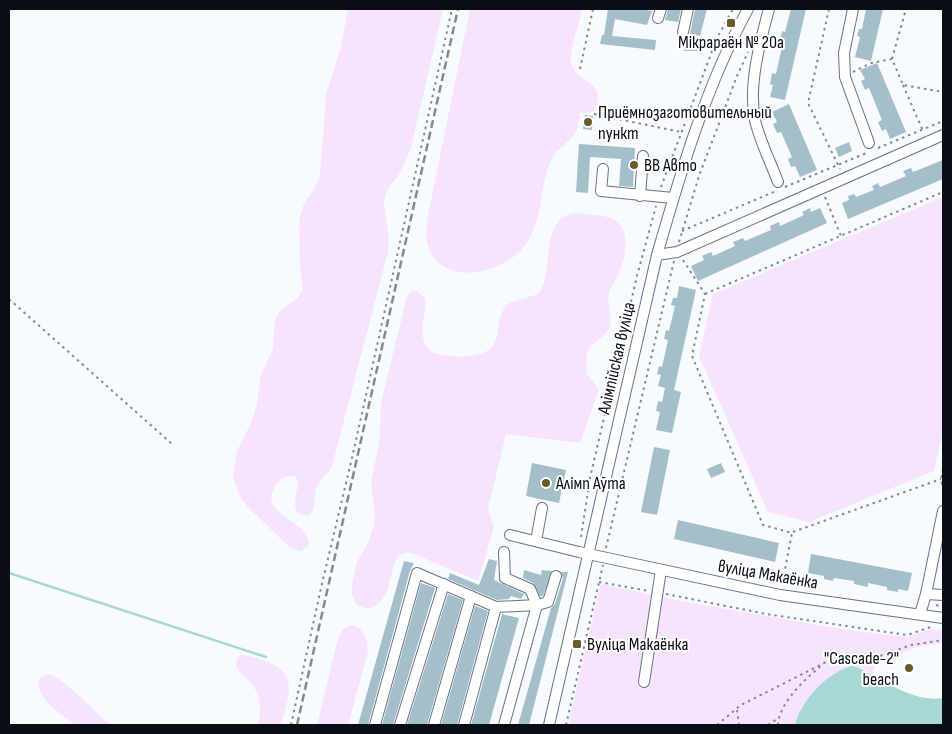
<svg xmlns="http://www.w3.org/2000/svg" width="952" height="734" viewBox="0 0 952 734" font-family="'Sofia Sans Condensed',sans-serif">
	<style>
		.green { fill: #f7e3fd }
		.water { fill: #a7d8d3 }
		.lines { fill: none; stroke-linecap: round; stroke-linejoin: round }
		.stream { stroke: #a7d8d3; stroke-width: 2.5 }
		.building { fill: #a4bfc9 }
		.minor-casing { stroke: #667486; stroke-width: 12 }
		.path { stroke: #868a90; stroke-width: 2; stroke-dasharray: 2.5 4; stroke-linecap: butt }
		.minor { stroke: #fff; stroke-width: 10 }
		.rail { stroke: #868a8f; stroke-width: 2.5; stroke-dasharray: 8 4; stroke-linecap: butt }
		.poi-dot { fill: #6b5b28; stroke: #fff; stroke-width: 2 }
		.labels { text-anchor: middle; stroke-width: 4; stroke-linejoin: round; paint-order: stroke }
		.poi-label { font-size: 18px; fill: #090e15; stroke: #fff; text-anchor: start }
		.street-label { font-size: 18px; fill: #090e15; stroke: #fff }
	</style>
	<rect width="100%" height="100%" fill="#f7fafe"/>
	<g class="green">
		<path d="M348 9H443L411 148 400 173 389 187 385 195 384 205 389 240 388 252 332 466C328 474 319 480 316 489 313 498 317 508 309 515 286 517 298 492 298 482L296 477C290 475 286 476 281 479 277 482 274 487 272 492 264 518 313 521 308 547L301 551 290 548 247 506 240 496 233 477 237 451 252 421 257 403 261 375 273 349 275 320 279 312 298 298 303 290 300 265 299 228 300 216 304 204 316 186 320 176 326 94 341 47Z"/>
		<path d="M470 9H582C580 23 567 54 572 66 580 85 610 82 593 112L580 113C579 119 579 126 576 132 570 143 556 148 551 160 538 190 545 223 521 250 499 274 442 287 428 246 425 237 427 228 427 220Z"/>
		<path d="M943 197V431L934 471 809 522 768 512 699 356 713 294Z"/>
		<path d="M576 213C587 215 600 214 610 218 631 226 627 253 620 270 617 278 611 286 609 294 606 306 614 318 609 328 604 339 591 342 588 350 586 357 587 366 586 373L599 389 580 443 506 434 488 509 494 527 478 581 414 554C406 552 403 553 397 558 388 576 391 602 369 609L358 606 354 601 352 594V584L357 562 368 543 374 525 375 514 371 483 380 437 381 403 407 296 411 292 417 291 425 298C427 313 418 329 425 343 426 347 429 350 432 352 444 359 482 358 491 348 502 336 495 317 507 305 516 298 529 299 539 293 555 269 538 218 576 213Z"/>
		<path d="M601 584 681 601 847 630 907 637 931 629 943 630V643L921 646 876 661 872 676C867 672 861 667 855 667 831 665 800 705 795 725H568Z"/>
		<path d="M353 625C365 630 367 639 368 651L348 725H317L338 639C341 631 344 627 353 625Z"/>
		<path d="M241 655C251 655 259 659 268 662 300 674 287 700 281 725H258C262 711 261 695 251 683 244 674 233 672 237 658Z"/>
		<path d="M48 674C66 678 94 713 111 725H76C63 715 33 697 39 679Z"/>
	</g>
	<path class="water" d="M852 666C860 667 866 672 873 676 895 687 918 702 943 698V725H795C801 701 827 672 852 666Z"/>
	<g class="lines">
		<path class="stream" d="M9 573 266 657"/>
	</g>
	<g class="building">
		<path d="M608 9H639L652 11 647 25 615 19 612 36 656 40 655 50 600 44 602 35H604Z"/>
		<path d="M668 9H681L678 22 665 20Z"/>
		<path d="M695 9H707L700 36 690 34Z"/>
		<path d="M791 9H806L785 100 770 97 773 85 770 84 772 73 776 74 783 42 780 41 782 31 785 32Z"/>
		<path d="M866 9H883L871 61 855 57 860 37 857 36 859 29H862Z"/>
		<path d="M686 42 698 43 697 51H684Z"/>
		<path d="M877 63 906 132 890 139 886 129 882 131 878 122 882 120 869 88 865 90 861 81 865 79 860 70Z"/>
		<path d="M789 104 817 170 800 177 795 166 791 167 788 159 792 157 781 132 777 133 773 124 777 122 772 112Z"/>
		<path d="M585 115 593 116 592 130 583 129Z"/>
		<path d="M849 142 852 151 839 157 835 148Z"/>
		<path d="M579 144 635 148 633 187 619 186 621 159 590 157 588 193 576 192Z"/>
		<path d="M943 160V179L848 219 842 203 849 200 848 196 854 194 856 197 874 190 872 186 878 183 880 187 906 176 903 171 911 168 913 172Z"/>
		<path d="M810 208 811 212 820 208 827 223 698 281 691 266 704 260 702 256 711 252 713 256 735 246 733 242 743 238 745 241 771 230 770 226 779 222 780 226 804 215 802 212Z"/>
		<path d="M679 286 696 290 674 390 681 392 672 433 656 430 660 412 656 411 658 401 662 402 665 388 658 386 661 375 657 374 659 366 662 367 668 340 664 339 666 330 669 331 675 306 671 305 673 298H677Z"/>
		<path d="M654 447 670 450 657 515 641 512Z"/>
		<path d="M532 463 566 470 559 503 526 496Z"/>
		<path d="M721 463 725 472 711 478 707 469Z"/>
		<path d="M678 520 779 543 775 562 674 539Z"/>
		<path d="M811 554 912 573 908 591 898 589V592L887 590V587L868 583V587L854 584V581L834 578 833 581 824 579V576L808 573Z"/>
		<path d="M489 559 497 561 494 580 524 594 521 599 511 596 509 599 497 600 448 579 450 573 479 585Z"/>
		<path d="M404 561 414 563 410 571 368 725H358Z"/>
		<path d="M524 570 541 575 542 570 552 571 543 596H540L533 583 523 578Z"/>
		<path d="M561 572H568L529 725H518L551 608 555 604 563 578Z"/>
		<path d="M421 583 435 588 393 725H382Z"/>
		<path d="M448 594 463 600 427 725H407Z"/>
		<path d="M475 606 488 611 457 725H441Z"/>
		<path d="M502 614 519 618 489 725H471Z"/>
	</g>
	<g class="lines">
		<g class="minor-casing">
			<g id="minor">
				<path d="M769 9C760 42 748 85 755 120 759 139 771 163 778 182"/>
				<path d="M853 9 844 53 845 77 869 143"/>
				<path d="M658 18 661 9"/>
				<path d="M683 32 688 9"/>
				<path d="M603 169 601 191 673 198"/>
				<path d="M640 196 643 156"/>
				<path d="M657 255 677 252 943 135"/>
				<path d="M510 535 579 552 780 595 943 618"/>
				<path d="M536 541 542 508"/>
				<path d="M504 552 505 578 530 589 537 605 504 725"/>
				<path d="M926 594 943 595"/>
				<path d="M920 614 926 594 943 511"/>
				<path d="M644 682 661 570"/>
				<path d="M375 725 417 573 496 607 537 605 548 602 556 576"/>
				<path d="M400 725 444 584"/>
				<path d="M434 725 471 596"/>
				<path d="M464 725 496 607"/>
				<path d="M549 725 657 255C681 171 706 86 748 9"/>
			</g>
		</g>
		<g class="path">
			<path d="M829 9 808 103 840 169"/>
			<path d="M892 59 906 9"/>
			<path d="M580 69 593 9"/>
			<path d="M853 72 871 63 892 59 903 85 943 92"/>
			<path d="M903 85 923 131"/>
			<path d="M594 114 681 132"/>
			<path d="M878 148 943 121"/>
			<path d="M661 187 717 38 733 9"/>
			<path d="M785 187 869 152"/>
			<path d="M825 197 841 236"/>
			<path d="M682 231 776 191"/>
			<path d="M679 242 699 176 737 76 748 52"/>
			<path d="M683 260 705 294 692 356 763 525 792 533 782 585"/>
			<path d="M705 294 943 192"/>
			<path d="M9 299 172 444"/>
			<path d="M943 469 941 479 943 489"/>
			<path d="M793 532 941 479"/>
			<path d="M581 537 590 478 637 276 656 206"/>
			<path d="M606 548 674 261"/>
			<path d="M599 582 649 591"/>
			<path d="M666 594 766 614 907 635 931 627"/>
			<path d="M936 605 943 607"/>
			<path d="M737 710 739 725"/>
			<path d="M291 725 321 588 352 458 452 9"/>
			<path d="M566 725 603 565"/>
			<path d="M717 725 741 705 834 658 844 655 880 656 911 645 943 640"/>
			<path d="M768 725 779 718"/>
			<path d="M778 725C779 703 805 679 821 666"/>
		</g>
		<use href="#minor" class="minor"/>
		<path class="rail" d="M297 725 458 9"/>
	</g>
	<g class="poi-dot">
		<rect x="726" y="18" width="10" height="10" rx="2.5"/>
		<circle cx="588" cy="122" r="5"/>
		<circle cx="634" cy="165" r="5"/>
		<circle cx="546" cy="483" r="5"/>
		<rect x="572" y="639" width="10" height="10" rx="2.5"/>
		<circle cx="909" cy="668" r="5"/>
	</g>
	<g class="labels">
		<g class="poi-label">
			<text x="731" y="48" text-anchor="middle">Мікрараён № 20а</text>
			<text x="598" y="118">Приёмнозаготовительный<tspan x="598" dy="21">пункт</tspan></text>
			<text x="644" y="171">ВВ Авто</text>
			<text x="556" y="489">Алімп Аўта</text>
			<text x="587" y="650">Вуліца Макаёнка</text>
			<text x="899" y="664" text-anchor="end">"Cascade-2"<tspan x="899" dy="21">beach</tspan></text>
		</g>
		<g class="street-label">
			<text transform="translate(616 358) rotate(-77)" y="6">Алімпійская вуліца</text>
			<text transform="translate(768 574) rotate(10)" y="6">вуліца Макаёнка</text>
		</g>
	</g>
	<rect width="952" height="734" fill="none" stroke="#090e15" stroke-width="20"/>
</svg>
